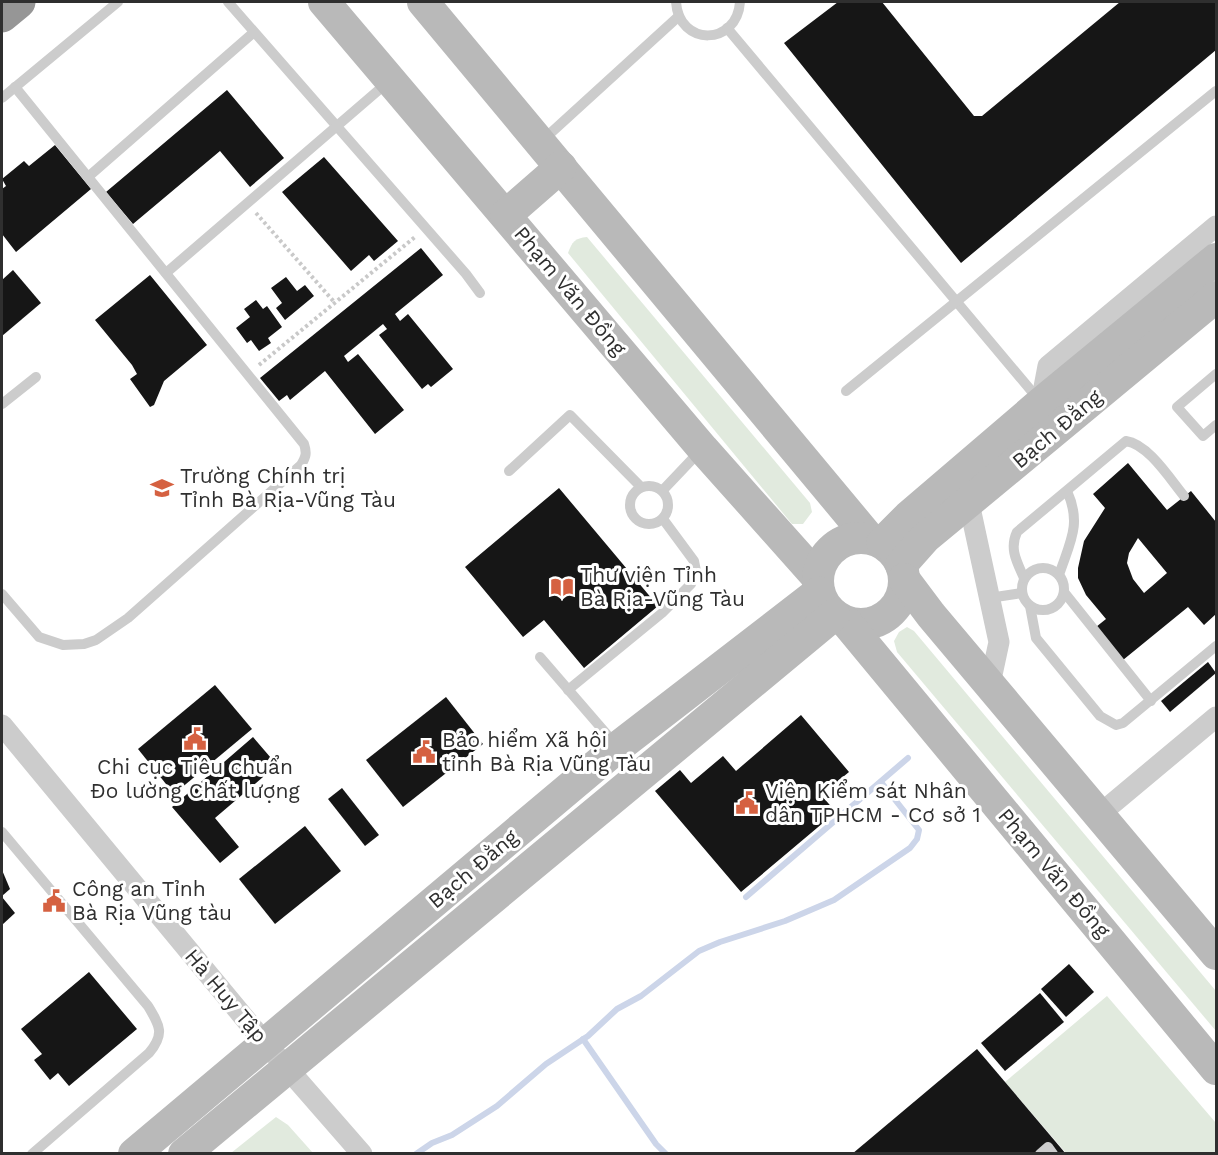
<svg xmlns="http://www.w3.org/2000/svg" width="1218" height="1155" viewBox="0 0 1218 1155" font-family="'Work Sans',sans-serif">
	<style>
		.green { fill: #e1eade }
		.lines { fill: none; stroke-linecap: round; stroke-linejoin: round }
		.stream { stroke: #ccd5e9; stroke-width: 6 }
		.building { fill: #161616; fill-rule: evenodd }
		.path { stroke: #c9c9c9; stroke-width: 4; stroke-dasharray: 3 3; stroke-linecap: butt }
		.lane { stroke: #ccc; stroke-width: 10 }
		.street { stroke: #ccc; stroke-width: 21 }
		.secondary { stroke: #b9b9b9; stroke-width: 32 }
		.highway { stroke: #969696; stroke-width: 33 }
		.labels { text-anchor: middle; stroke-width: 6; stroke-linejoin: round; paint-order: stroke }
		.street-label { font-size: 21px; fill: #2f2f2f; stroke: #fff }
		.poi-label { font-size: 21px; fill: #2f2f2f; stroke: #fff; text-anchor: start }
	</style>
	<rect width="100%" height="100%" fill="#fff"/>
	<g class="green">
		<path d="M587 237 810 503 812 512 803 524H792L568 253C572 242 575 238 587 237Z"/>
		<path d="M907 627 914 631 1216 991V1031L897 652 894 641 899 632Z"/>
		<path d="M1107 996 1216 1123V1153H1066L1005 1082Z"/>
		<path d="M276 1117 288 1125 313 1153H231Z"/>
	</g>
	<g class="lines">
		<g class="stream">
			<path d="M746 897 908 758"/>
			<path d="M583 1039 656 1144 666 1154"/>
			<path d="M416 1154 432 1143 452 1135 497 1106 546 1064 588 1036 617 1009 641 996 699 951 720 942 785 921 834 900 910 848 917 839 919 830 881 782"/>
		</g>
	</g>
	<g class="building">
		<path d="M838 2H882L974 116H982L1120 2H1216V50L961 263 784 43Z"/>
		<path d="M227 90 284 158 250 187 220 151 133 224 106 192Z"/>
		<path d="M55 145 91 189 16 252 2 234V189L6 186 2 179 24 161 29 166Z"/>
		<path d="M324 157 398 241 374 261 369 255 351 271 282 192Z"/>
		<path d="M421 248 443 275 395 314 400 321 408 314 453 369 431 387 428 384 422 389 379 335 387 329 383 324 344 356 348 362 358 354 404 410 375 434 325 371 290 400 287 395 279 401 260 378Z"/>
		<path d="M13 270 41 303 2 336V280Z"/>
		<path d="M150 275 207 345 164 381 154 405 150 407 130 379 137 374 132 365 95 320Z"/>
		<path d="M286 277 297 291 305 285 314 296 285 320 276 308 282 303 271 288Z"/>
		<path d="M256 300 263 309 267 306 282 327 268 338 271 343 259 351 251 340 247 343 236 328 250 317 244 309Z"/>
		<path d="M1128 463 1167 510 1191 491 1216 522V614L1204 625 1188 607 1123 660 1096 627 1106 619 1086 595 1078 578V568L1084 541 1105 508 1093 494ZM1138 538 1167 573 1144 593 1133 579 1127 563 1129 553Z"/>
		<path d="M559 488 658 606 584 668 544 620 523 637 465 567Z"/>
		<path d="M1208 662 1216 673 1170 712 1161 701Z"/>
		<path d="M215 685 252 729 174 794 138 749Z"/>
		<path d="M446 697 483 744 403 807 366 760Z"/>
		<path d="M801 715 849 772 821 795 836 812 741 892 655 791 680 770 691 783 723 756 736 771Z"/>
		<path d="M253 737 277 765 215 818 239 847 220 863 172 807Z"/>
		<path d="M342 788 379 835 365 846 328 799Z"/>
		<path d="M305 826 341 871 275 924 239 879Z"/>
		<path d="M2 870 10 889 2 896Z"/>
		<path d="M2 897 15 913 2 925Z"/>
		<path d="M1069 964 1094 992 1066 1017 1041 989Z"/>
		<path d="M89 972 137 1029 69 1086 58 1073 50 1080 34 1060 42 1054 21 1029Z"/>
		<path d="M1040 993 1064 1022 1005 1071 981 1043Z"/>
		<path d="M977 1049 1066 1154H852Z"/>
	</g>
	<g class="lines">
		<g class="path">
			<path d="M256 213 335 303"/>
			<path d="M259 365 415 237"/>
		</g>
		<g class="lane">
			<path d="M228 2 466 274 480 293"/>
			<path d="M676 2C679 47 737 46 740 2"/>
			<path d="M727 28 1039 400"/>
			<path d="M2 98 118 2"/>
			<path d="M543 140 679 16"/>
			<path d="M88 177 253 33"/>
			<path d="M166 273 388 82"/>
			<path d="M1216 374 1177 407 1203 436 1216 425"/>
			<path d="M846 391 1216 91"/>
			<path d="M2 404 36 377"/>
			<path d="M509 471 570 415 641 487"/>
			<circle cx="649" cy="505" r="19"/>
			<path d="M663 490 700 451"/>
			<circle cx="1043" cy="589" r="21"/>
			<path d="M1059 575C1070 542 1082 524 1067 491"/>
			<path d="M1024 578C1017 562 1009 549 1017 532L1126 441C1148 444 1170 479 1184 496"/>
			<path d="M1064 592 1151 701"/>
			<path d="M2 594 39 637 63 645 84 644 96 640 128 618 301 465C306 457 307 453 304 444L15 87"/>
			<path d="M989 598 1022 593"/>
			<path d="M1030 606 1036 638 1100 716 1116 725 1123 723 1216 646"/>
			<path d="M540 657 616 745"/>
			<path d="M568 690 662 613 691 584 696 571 694 561 663 519"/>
			<path d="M2 832 148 1006C160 1026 165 1034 149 1053L32 1154"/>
			<path d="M1040 1154 1048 1147 1053 1154"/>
		</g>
		<g class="street">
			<path d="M1041 403 1048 366 1216 226"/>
			<path d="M969 503 999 642 990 684"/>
			<path d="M2 725 266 1044 362 1154"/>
			<path d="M1100 814 1216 717"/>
		</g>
		<g class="secondary">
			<path d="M324 2 703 449 818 578"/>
			<path d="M423 2 869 538"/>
			<path d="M506 215 561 167"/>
			<circle cx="861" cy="581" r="43"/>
			<path d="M882 543 908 517 1041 403 1216 259"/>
			<path d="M901 565 925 538 1216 297"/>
			<path d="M904 579 931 615 1216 954"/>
			<path d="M846 622 1216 1069"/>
			<path d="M134 1154 618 747 819 592"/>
			<path d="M184 1154 834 615"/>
		</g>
		<path class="highway" d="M2 16 19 2"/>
	</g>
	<defs>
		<g id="university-bare" transform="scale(1.8)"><path d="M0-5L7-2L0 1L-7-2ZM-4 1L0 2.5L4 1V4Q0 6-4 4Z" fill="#d56141" stroke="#fff" stroke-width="2.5" paint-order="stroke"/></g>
		<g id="library-bare" transform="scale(1.8)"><path d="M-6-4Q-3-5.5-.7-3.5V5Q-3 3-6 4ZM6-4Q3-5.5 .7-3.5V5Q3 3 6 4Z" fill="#d56141" stroke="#fff" stroke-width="2.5" paint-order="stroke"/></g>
		<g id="civic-bare" transform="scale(1.8)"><path d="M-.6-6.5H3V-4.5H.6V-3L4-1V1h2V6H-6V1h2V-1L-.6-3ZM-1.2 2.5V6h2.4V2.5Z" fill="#d56141" stroke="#fff" stroke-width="2.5" paint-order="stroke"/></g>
	</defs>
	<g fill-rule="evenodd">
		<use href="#university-bare" x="162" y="488"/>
		<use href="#library-bare" x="562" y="587"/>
		<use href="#civic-bare" x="195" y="739"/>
		<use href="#civic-bare" x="424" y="752"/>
		<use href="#civic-bare" x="747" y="803"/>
		<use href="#civic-bare" x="54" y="901"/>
	</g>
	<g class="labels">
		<g class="street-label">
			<text transform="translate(570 291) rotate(50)" y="7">Phạm Văn Đồng</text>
			<text transform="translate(1057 429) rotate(-40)" y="7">Bạch Đằng</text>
			<text transform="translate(473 869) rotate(-40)" y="7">Bạch Đằng</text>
			<text transform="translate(1054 873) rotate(50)" y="7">Phạm Văn Đồng</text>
			<text transform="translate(226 996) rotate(50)" y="7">Hà Huy Tập</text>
		</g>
		<g class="poi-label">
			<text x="180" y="483">Trường Chính trị<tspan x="180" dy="24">Tỉnh Bà Rịa-Vũng Tàu</tspan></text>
			<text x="580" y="582">Thư viện Tỉnh<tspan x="580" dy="24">Bà Rịa-Vũng Tàu</tspan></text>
			<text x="442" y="747">Bảo hiểm Xã hội<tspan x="442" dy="24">tỉnh Bà Rịa Vũng Tàu</tspan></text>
			<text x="195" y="774" text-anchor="middle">Chi cục Tiêu chuẩn<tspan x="195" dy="24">Đo lường Chất lượng</tspan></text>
			<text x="765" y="798">Viện Kiểm sát Nhân<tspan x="765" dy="24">dân TPHCM - Cơ sở 1</tspan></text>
			<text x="72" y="896">Công an Tỉnh<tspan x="72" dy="24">Bà Rịa Vũng tàu</tspan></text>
		</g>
	</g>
	<rect width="1218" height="1155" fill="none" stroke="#2f2f2f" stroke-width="6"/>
</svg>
